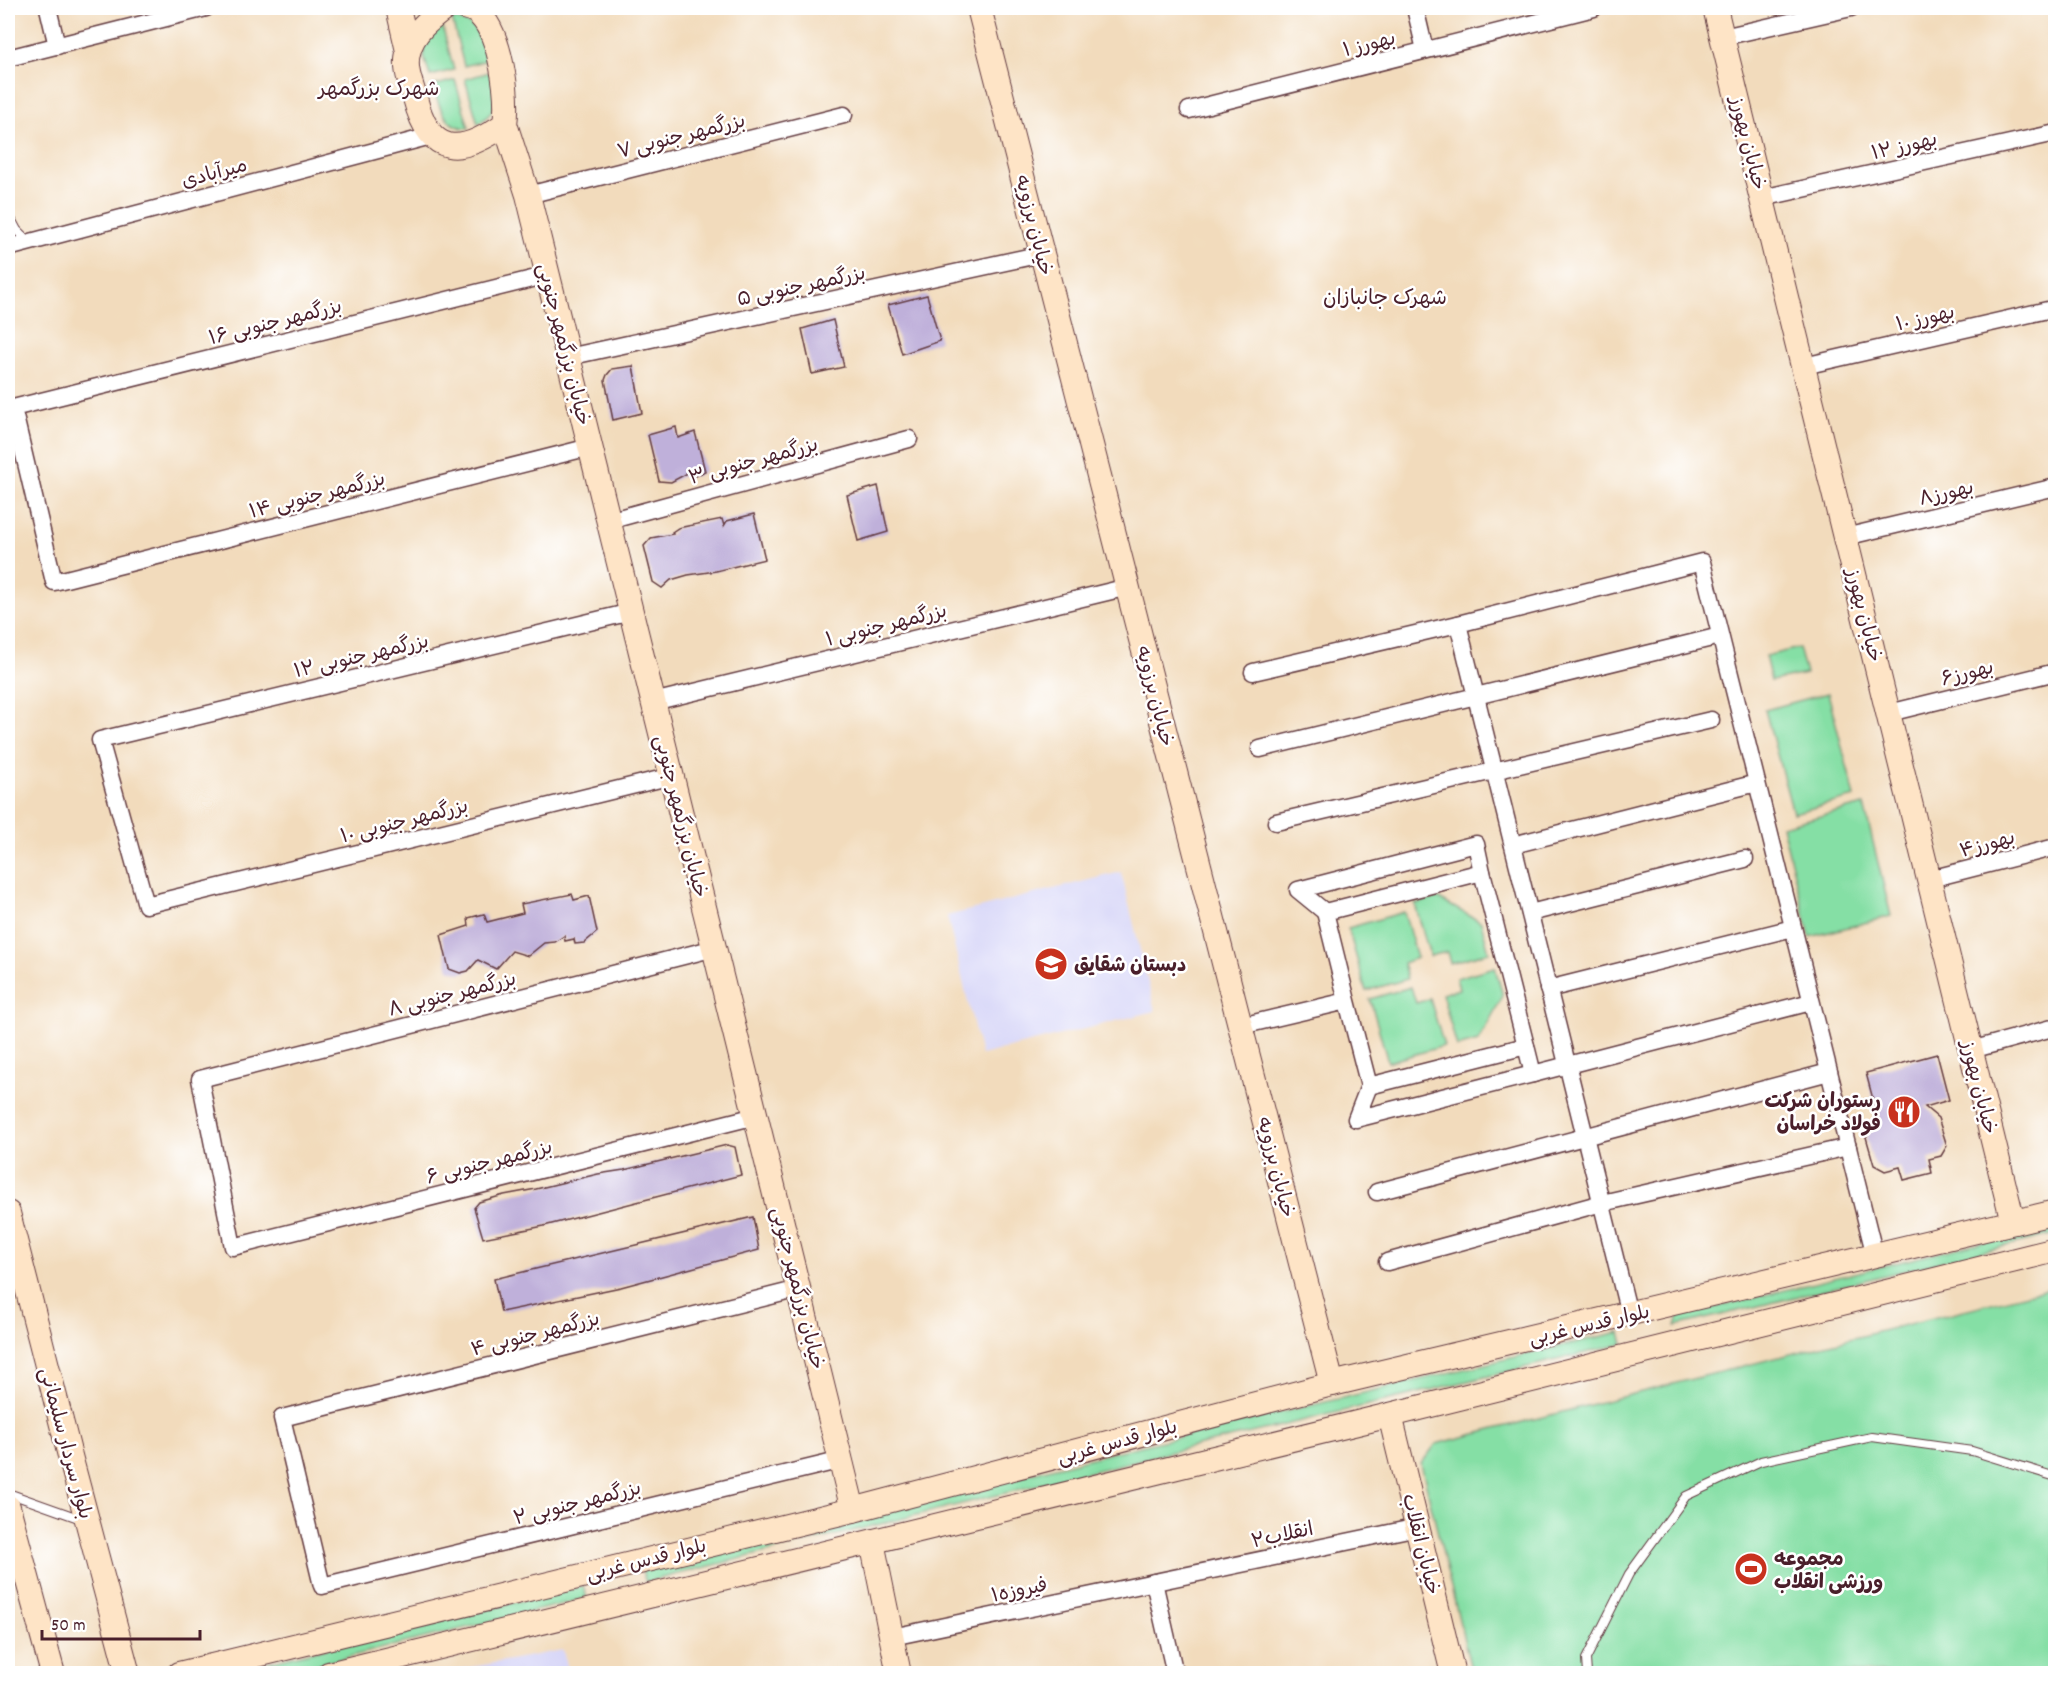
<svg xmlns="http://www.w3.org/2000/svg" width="2063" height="1681" viewBox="0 0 2063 1681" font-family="Dekko,'Playpen Sans Arabic',sans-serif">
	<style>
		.built { fill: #d8d7f8 }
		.green { fill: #85dfa5; stroke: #687f68; stroke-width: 1.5 }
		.building { fill: #bfb0da }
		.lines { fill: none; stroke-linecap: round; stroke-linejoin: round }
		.lane-casing { stroke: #633b41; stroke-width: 10 }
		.street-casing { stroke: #633b41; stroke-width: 19 }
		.secondary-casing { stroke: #633b41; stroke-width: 26 }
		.lane { stroke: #fff; stroke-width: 8 }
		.street { stroke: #fff; stroke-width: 16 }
		.secondary { stroke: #fee4c6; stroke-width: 24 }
		.labels { text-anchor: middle; stroke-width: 5; stroke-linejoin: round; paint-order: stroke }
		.street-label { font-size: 20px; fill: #4a1f2b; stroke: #fff }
		.poi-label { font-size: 20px; font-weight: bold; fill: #4a1f2b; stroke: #fff; text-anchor: start }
		.neighbourhood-label { font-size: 21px; fill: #4a1f2b; stroke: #fff }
	</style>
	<rect width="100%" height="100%" fill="#fff"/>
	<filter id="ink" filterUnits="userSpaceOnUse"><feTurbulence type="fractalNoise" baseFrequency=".0167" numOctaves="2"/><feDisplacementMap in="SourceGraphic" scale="12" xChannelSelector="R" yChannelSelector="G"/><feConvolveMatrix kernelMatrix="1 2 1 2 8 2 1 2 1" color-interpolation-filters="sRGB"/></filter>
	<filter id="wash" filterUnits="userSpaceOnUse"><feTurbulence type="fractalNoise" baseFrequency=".008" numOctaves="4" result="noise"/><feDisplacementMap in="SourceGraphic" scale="24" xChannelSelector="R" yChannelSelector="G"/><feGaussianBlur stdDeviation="1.35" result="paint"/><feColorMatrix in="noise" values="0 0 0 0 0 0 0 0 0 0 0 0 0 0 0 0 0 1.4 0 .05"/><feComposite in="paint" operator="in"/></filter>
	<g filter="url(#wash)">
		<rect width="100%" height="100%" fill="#f2dbbc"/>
		<g class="built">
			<path d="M1121 872 1155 1011 981 1055 947 916Z"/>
			<path d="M563 1650 568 1673H441Z"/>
		</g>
		<g class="green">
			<path d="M452 19C480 22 481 37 487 60L464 66Z"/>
			<path d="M441 21 454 70 430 76 424 57V38Z"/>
			<path d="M490 72C497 96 501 109 478 124L465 79Z"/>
			<path d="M455 80 469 128C445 130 438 104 433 86Z"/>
			<path d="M1799 648 1806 674 1771 681 1765 656Z"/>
			<path d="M1828 693 1855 797 1793 813 1765 710Z"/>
			<path d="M1864 805 1891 916 1810 937 1782 826Z"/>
			<path d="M1437 898 1481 922 1489 952 1450 963 1447 952 1430 956 1415 904Z"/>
			<path d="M1404 912 1417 958 1403 963 1407 979 1366 991 1348 928Z"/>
			<path d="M1495 967 1503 996 1478 1041 1457 1047 1442 994 1459 989 1456 978Z"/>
			<path d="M1411 987 1416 1003 1430 999 1444 1046 1388 1062 1370 999Z"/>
			<path d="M2055 1224V1234L1676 1326 1679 1316Z"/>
			<path d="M2055 1287V1673H1472L1421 1464 1436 1444Z"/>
			<path d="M1620 1332 1623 1344 1171 1452 646 1582 642 1571 1111 1453Z"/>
			<path d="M583 1586 587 1598 283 1673H273L264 1663Z"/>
		</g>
		<g id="blocks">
			<g class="building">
				<path d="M927 295 940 341 902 354 888 305Z"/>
				<path d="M833 320 844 367 812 374 802 329Z"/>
				<path d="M633 366 642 413 613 420 605 380 607 375 612 369Z"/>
				<path d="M676 427 678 438 695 432 705 471 696 476 690 475 687 471 686 474 671 482 659 481 648 435Z"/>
				<path d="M878 486 888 532 858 541 847 495Z"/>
				<path d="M754 514 765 559 716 571 688 575 671 580 662 588 653 582 644 546 651 538 673 534 672 532 678 528 722 519 724 526 727 521Z"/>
				<path d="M572 894 574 900 589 896 597 932 584 943 575 944 574 939 565 941 564 936 555 942 544 943 528 956 512 951 496 969 478 960 468 971 460 973 449 969 441 935 469 926 468 918 484 914 487 922 523 913 521 904Z"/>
				<path d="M1937 1054 1949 1100 1925 1107 1938 1118 1947 1146 1941 1156 1929 1159 1932 1173 1904 1180 1900 1167 1885 1171 1874 1165 1866 1137 1879 1122 1866 1073Z"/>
				<path d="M727 1145 735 1147 741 1175 544 1226 483 1238 474 1208 479 1202 504 1195 536 1189 598 1174 624 1170Z"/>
				<path d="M753 1217 759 1250 621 1287 501 1312 494 1279Z"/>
			</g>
		</g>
	</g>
	<g filter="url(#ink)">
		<use href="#blocks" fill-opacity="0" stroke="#633b41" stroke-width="1.5"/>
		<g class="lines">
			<g class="lane-casing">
				<g id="lane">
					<path d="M8 213 17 230 29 242"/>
					<path d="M8 1493 84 1520"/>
					<path d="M1587 1674 1586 1659 1629 1574 1686 1496 1761 1461 1872 1437 1972 1451 2056 1477"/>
				</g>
			</g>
			<g class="street-casing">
				<g id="street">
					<path d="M48 8 57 46"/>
					<path d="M1415 8 1425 50"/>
					<path d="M1723 37 1851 8"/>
					<path d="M8 58 206 8"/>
					<path d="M1189 110 1594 8"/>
					<path d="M528 195 844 115"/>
					<path d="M1762 198 2056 133"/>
					<path d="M8 248 431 136"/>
					<path d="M548 275 13 408 54 582 590 447"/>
					<path d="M568 357 1042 254"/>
					<path d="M1804 366 2056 308"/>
					<path d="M608 521 909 439"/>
					<path d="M1845 537 2056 487"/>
					<path d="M631 612 100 740 146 905 672 776"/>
					<path d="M1253 672 1458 624"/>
					<path d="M653 702 1128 587"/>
					<path d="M1889 713 2056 672"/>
					<path d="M1260 749 1720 636"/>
					<path d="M1276 822 1711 720"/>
					<path d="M1513 845 1757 783"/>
					<path d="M1930 879 2056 847"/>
					<path d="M1325 912 1298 890 1476 844 1482 872"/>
					<path d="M1530 913 1745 859"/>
					<path d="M715 948 200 1079 233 1247 756 1116"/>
					<path d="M1548 989 1793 928"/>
					<path d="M1241 1026 1347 1001 1369 1086 1526 1046 1482 872 1325 912 1347 1001"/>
					<path d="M1526 1046 1533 1074 1811 1002"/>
					<path d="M1971 1050 2056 1027"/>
					<path d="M1369 1086 1356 1119 1533 1074"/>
					<path d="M1377 1192 1829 1072"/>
					<path d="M1387 1262 1602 1203 1848 1147"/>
					<path d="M799 1289 282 1418 322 1586 842 1460"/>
					<path d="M1629 1314 1458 624 1702 562 1875 1256"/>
					<path d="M1154 1582 1175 1674"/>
					<path d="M892 1637 1418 1527"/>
				</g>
			</g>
			<g class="secondary-casing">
				<g id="secondary">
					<path d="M398 8 408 51"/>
					<path d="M445 8C430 19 412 33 408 53 404 69 411 83 415 98 430 157 460 156 505 124 509 96 501 36 480 15 477 11 471 9 467 8"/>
					<path d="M979 8 1332 1384"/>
					<path d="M1715 8 2013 1222"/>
					<path d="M505 124 528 195 853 1510"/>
					<path d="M8 1213 70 1456 128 1674"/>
					<path d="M1390 1415 1453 1674"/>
					<path d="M8 1507 53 1674"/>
					<path d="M872 1542 899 1674"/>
					<path d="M179 1674 853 1510 1332 1384 2056 1212"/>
					<path d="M329 1674 1390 1415 2056 1250"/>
				</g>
			</g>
			<use href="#lane" class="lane"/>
			<use href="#street" class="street"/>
			<use href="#secondary" class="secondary"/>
		</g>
	</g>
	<defs>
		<g id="school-disc" transform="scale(1.725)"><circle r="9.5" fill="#c8321e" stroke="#fff"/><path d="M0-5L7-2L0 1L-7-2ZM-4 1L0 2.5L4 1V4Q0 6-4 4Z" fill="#fff"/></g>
		<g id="restaurant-disc" transform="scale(1.725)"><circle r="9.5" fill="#c8321e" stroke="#fff"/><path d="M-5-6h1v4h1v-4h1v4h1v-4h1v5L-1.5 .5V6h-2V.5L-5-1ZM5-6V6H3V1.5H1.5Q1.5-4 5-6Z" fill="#fff"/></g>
		<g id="stadium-disc" transform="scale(1.725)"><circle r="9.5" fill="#c8321e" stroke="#fff"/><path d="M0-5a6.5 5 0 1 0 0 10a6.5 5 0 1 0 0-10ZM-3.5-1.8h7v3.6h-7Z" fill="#fff"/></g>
	</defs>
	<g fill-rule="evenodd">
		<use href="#school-disc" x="1051" y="964"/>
		<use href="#restaurant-disc" x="1904" y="1112"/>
		<use href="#stadium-disc" x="1751" y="1569"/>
	</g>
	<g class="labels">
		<g class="street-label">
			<text transform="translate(1369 43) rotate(-14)" y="7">بهورز ۱</text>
			<text transform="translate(681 135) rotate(-14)" y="7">بزرگمهر جنوبی ۷</text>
			<text transform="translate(1749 143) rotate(76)" y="7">خیابان بهورز</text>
			<text transform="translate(1904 145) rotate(-13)" y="7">بهورز ۱۲</text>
			<text transform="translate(214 172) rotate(-15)" y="7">میرآبادی</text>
			<text transform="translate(1035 225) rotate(76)" y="7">خیابان برزویه</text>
			<text transform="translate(801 285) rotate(-12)" y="7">بزرگمهر جنوبی ۵</text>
			<text transform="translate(1925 317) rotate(-13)" y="7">بهورز ۱۰</text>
			<text transform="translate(275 321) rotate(-14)" y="7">بزرگمهر جنوبی ۱۶</text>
			<text transform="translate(565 344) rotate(76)" y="7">خیابان بزرگمهر جنوبی</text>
			<text transform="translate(753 460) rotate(-15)" y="7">بزرگمهر جنوبی ۳</text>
			<text transform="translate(1946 492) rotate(-13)" y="7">بهورز۸</text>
			<text transform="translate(317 494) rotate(-14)" y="7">بزرگمهر جنوبی ۱۴</text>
			<text transform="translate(1865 615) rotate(76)" y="7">خیابان بهورز</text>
			<text transform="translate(886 624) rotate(-14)" y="7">بزرگمهر جنوبی ۱</text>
			<text transform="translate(361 655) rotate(-13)" y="7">بزرگمهر جنوبی ۱۲</text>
			<text transform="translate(1967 672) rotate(-14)" y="7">بهورز۶</text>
			<text transform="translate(1156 696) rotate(76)" y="7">خیابان برزویه</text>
			<text transform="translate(682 816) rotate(76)" y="7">خیابان بزرگمهر جنوبی</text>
			<text transform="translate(404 820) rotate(-14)" y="7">بزرگمهر جنوبی ۱۰</text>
			<text transform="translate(1987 843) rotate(-15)" y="7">بهورز۴</text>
			<text transform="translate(452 993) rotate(-14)" y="7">بزرگمهر جنوبی ۸</text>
			<text transform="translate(1980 1087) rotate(76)" y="7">خیابان بهورز</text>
			<text transform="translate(489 1161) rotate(-14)" y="7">بزرگمهر جنوبی ۶</text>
			<text transform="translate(1277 1167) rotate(76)" y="7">خیابان برزویه</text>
			<text transform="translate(799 1288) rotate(76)" y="7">خیابان بزرگمهر جنوبی</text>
			<text transform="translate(1589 1324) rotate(-13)" y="7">بلوار قدس غربی</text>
			<text transform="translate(535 1333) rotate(-14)" y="7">بزرگمهر جنوبی ۴</text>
			<text transform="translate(1117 1441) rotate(-15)" y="7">بلوار قدس غربی</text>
			<text transform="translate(67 1443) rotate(75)" y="7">بلوار سردار سلیمانی</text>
			<text transform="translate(577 1502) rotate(-14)" y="7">بزرگمهر جنوبی ۲</text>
			<text transform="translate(1282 1534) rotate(-12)" y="7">انقلاب۲</text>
			<text transform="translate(1422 1544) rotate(76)" y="7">خیابان انقلاب</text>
			<text transform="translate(646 1559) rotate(-14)" y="7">بلوار قدس غربی</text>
			<text transform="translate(1019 1589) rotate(-12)" y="7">فیروزه۱</text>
		</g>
		<g class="poi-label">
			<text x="1074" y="971">دبستان شقایق</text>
			<text x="1881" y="1107" text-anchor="end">رستوران شرکت<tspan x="1881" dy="23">فولاد خراسان</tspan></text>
			<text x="1774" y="1565">مجموعه<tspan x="1774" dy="23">ورزشی انقلاب</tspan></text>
		</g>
		<g class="neighbourhood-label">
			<text x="379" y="95">شهرک بزرگمهر</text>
			<text x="1385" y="304">شهرک جانبازان</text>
		</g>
	</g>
	<rect width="2063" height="1681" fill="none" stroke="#fff" stroke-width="30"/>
	<path d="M42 1630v9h158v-9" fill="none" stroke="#4a1f2b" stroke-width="3"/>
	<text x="51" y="1630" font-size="18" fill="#4a1f2b" stroke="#ffffff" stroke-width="4.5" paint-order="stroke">50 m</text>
</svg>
